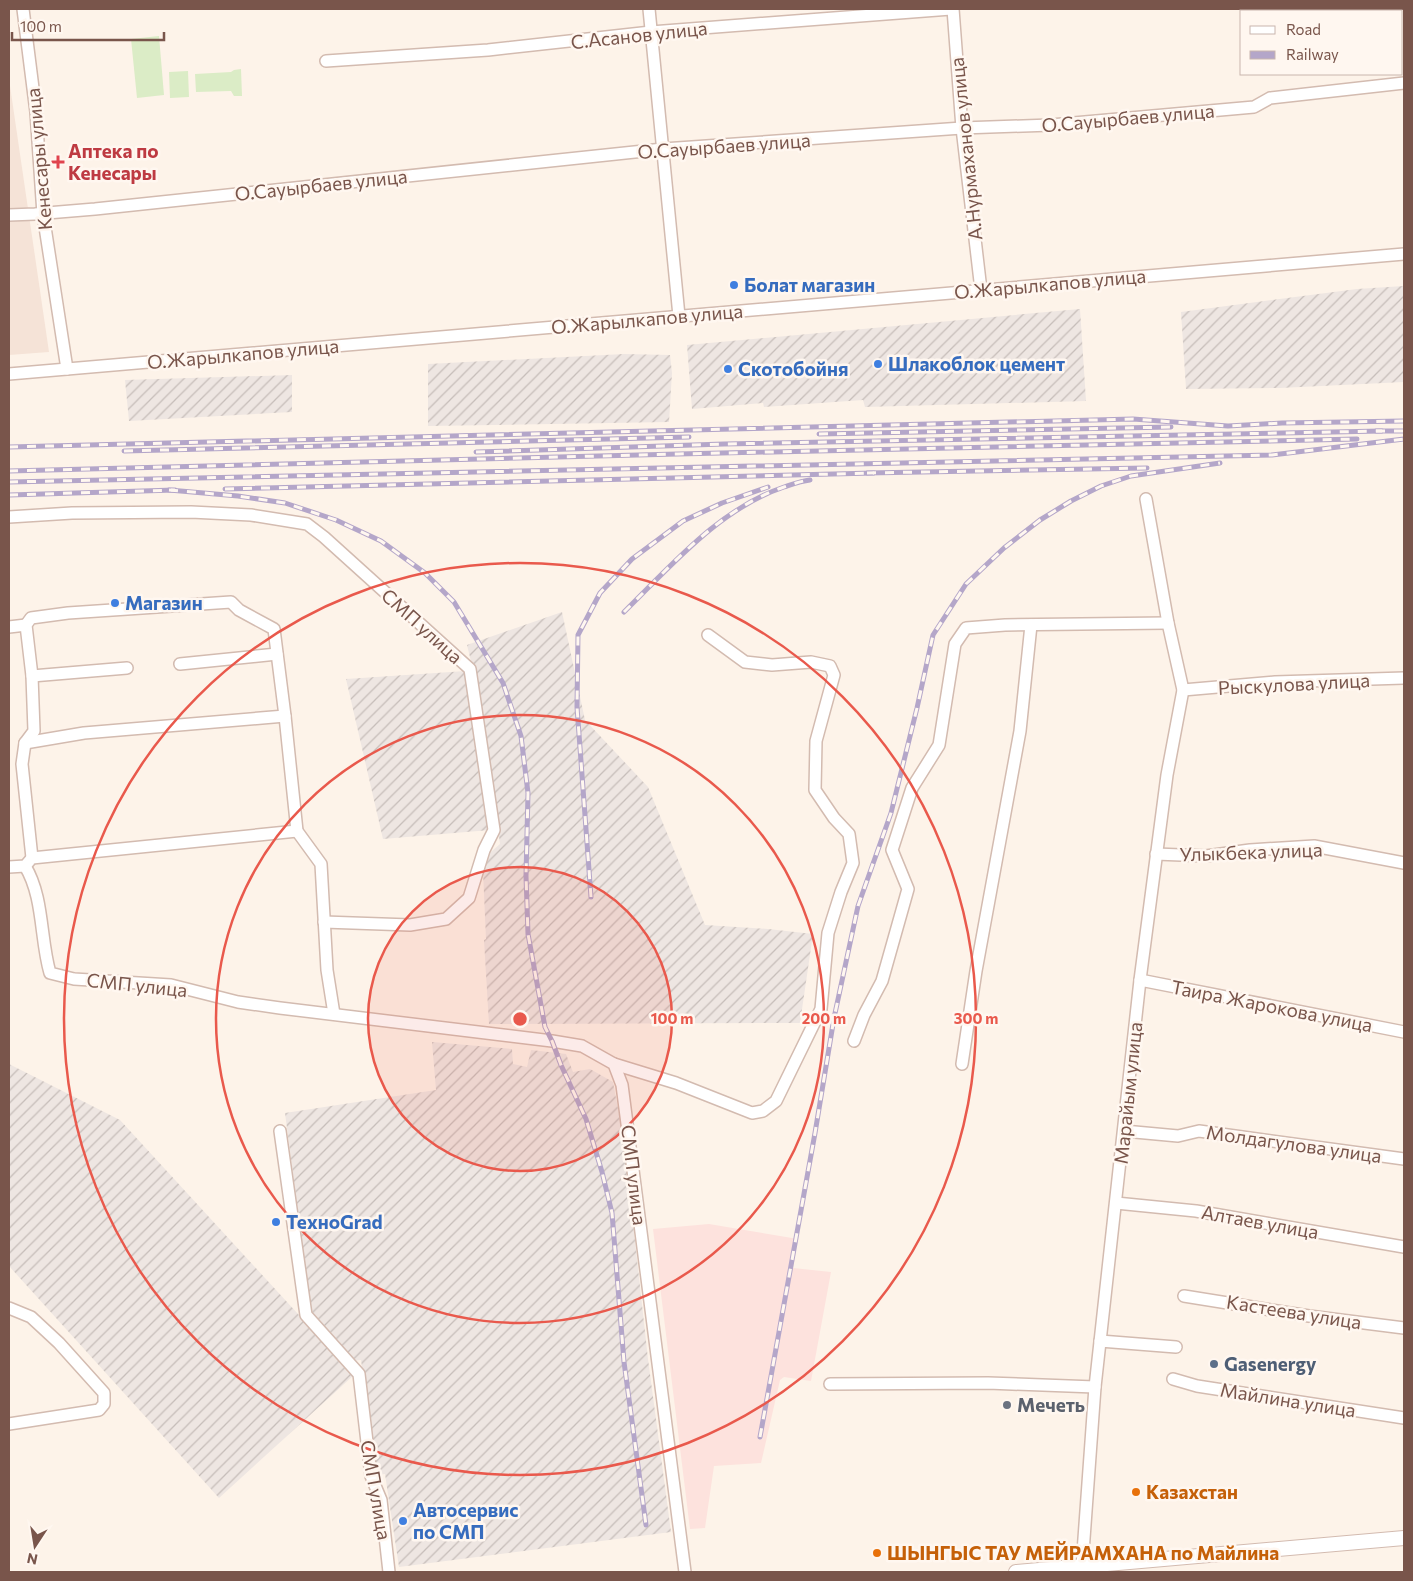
<svg xmlns="http://www.w3.org/2000/svg" width="1413" height="1581" viewBox="0 0 1413 1581" font-family="Commissioner,sans-serif">
	<style>
		.residential { fill: #f5e3d7 }
		.commercial { fill: #fde2dd }
		.industrial { fill: url(#industrial-furrows) }
		.park { fill: #dbecc6 }
		.lines { fill: none; stroke-linecap: round; stroke-linejoin: round }
		.minor-casing { stroke: #d3bbb0; stroke-width: 14 }
		.tertiary-casing { stroke: #d3bbb0; stroke-width: 16 }
		.minor { stroke: #fff; stroke-width: 11 }
		.tertiary { stroke: #fff; stroke-width: 14 }
		.rail-casing { stroke: #b4a6c9; stroke-width: 5 }
		.rail { stroke: #fff7f0; stroke-width: 3; stroke-dasharray: 9; stroke-linecap: butt }
		.ring { fill: none; stroke: #e9594c; stroke-width: 2.5 }
		.health-dot { fill: #e0444e; stroke: #fff7f0; stroke-width: 2 }
		.shop-dot { fill: #3f7fe0; stroke: #fff7f0; stroke-width: 2 }
		.service-dot { fill: #5c6f8a; stroke: #fff7f0; stroke-width: 2 }
		.worship-dot { fill: #6b7280; stroke: #fff7f0; stroke-width: 2 }
		.food-dot { fill: #e8710a; stroke: #fff7f0; stroke-width: 2 }
		.labels { text-anchor: middle; stroke-width: 5; stroke-linejoin: round; paint-order: stroke }
		.street-label { font-size: 19px; fill: #79554b; stroke: #fff7f0 }
		.health-label { font-size: 19px; font-weight: bold; fill: #be3a42; stroke: #fff7f0; text-anchor: start }
		.shop-label { font-size: 19px; font-weight: bold; fill: #366cbe; stroke: #fff7f0; text-anchor: start }
		.service-label { font-size: 19px; font-weight: bold; fill: #4e5e75; stroke: #fff7f0; text-anchor: start }
		.worship-label { font-size: 19px; font-weight: bold; fill: #5b616d; stroke: #fff7f0; text-anchor: start }
		.food-label { font-size: 19px; font-weight: bold; fill: #c56008; stroke: #fff7f0; text-anchor: start }
		.centre { fill: #e9594c; stroke: #fff7f0; stroke-width: 2.5 }
		.ring-label { font-size: 15px; text-anchor: middle; font-weight: bold; fill: #e9594c; stroke: #fff7f0; stroke-width: 5; stroke-linejoin: round; paint-order: stroke }
	</style>
	<defs>
		<pattern id="industrial-furrows" width="10" height="10" patternUnits="userSpaceOnUse" patternTransform="scale(1.25)"><rect width="10" height="10" fill="#eee6e2"/><path d="M-1 1l2-2M0 10L10 0M9 11l2-2" fill="none" stroke="#c6bdb9"/></pattern>
	</defs>
	<rect width="100%" height="100%" fill="#fdf3e9"/>
	<path class="residential" d="M9 79 49 352 9 355Z"/>
	<path class="commercial" d="M709 1224 798 1239 793 1268 831 1272 811 1381 784 1377 780 1380 761 1463 714 1466 705 1528 690 1529 653 1229Z"/>
	<g class="industrial">
		<path d="M1404 286V382L1280 388 1186 389 1181 312 1357 289Z"/>
		<path d="M1080 309 1086 401 865 407 863 400 764 407 763 403 692 409 687 345Z"/>
		<path d="M624 354 670 355 672 373 669 422 428 426V364Z"/>
		<path d="M292 375V412L129 421 125 380Z"/>
		<path d="M562 612 585 720 648 787 705 925 768 929 813 934 800 1023 489 1024 484 940 486 939 483 871 485 857 500 844 483 710 467 645Z"/>
		<path d="M466 671 490 830 383 839 346 679Z"/>
		<path d="M432 1042 512 1049 513 1064 527 1067 531 1050 566 1054 573 1072 590 1069 613 1082 624 1141 648 1359 671 1532 399 1567 385 1474 377 1475 361 1360 351 1361 311 1312 285 1113 436 1090Z"/>
		<path d="M9 1064 120 1120 354 1375 219 1498 9 1266Z"/>
	</g>
	<g class="park">
		<path d="M159 36 164 95 137 98 131 39Z"/>
		<path d="M241 69 242 96H234L231 91 196 92 195 74 231 72 234 70Z"/>
		<path d="M188 71 189 97 170 98 169 72Z"/>
	</g>
	<g class="lines">
		<g class="minor-casing">
			<g id="minor">
				<path d="M23 9 36 112 43 214 67 369"/>
				<path d="M649 9 679 316"/>
				<path d="M953 9 962 128 981 290"/>
				<path d="M326 61 488 50 651 32 951 9"/>
				<path d="M9 215 35 214 95 209 663 149 962 128 1051 125 1254 107 1270 98 1404 83"/>
				<path d="M9 374 1404 254"/>
				<path d="M9 517 72 513 191 512 251 515 307 524 324 537 470 669 494 830 484 850 469 898 446 919 410 925 324 922"/>
				<path d="M9 627 26 625"/>
				<path d="M180 664 277 654"/>
				<path d="M32 676 127 668"/>
				<path d="M1183 690 1275 682 1404 678"/>
				<path d="M25 743 84 733 285 716"/>
				<path d="M1156 854 1206 856 1250 850 1314 846 1404 863"/>
				<path d="M32 858 22 764 25 743 34 731 32 676 26 625 31 618 68 613 231 602 239 610 274 629 285 716 297 831 321 864 327 970 334 1014"/>
				<path d="M25 866C44 897 40 939 50 973L74 979 171 985 238 1002 280 1008 552 1041 582 1046 614 1064 622 1085 685 1572"/>
				<path d="M9 867 25 866 32 858 297 831"/>
				<path d="M1140 980 1404 1032"/>
				<path d="M854 1041 864 1015 882 981 908 889 892 850 912 788 939 745 955 644 966 628 1005 625 1168 623"/>
				<path d="M614 1064 676 1083 752 1113 763 1111 776 1101 821 1009 828 933 841 892 853 863 849 834 834 818 815 790 816 741 834 675 830 666 811 662 772 665 745 662 708 635"/>
				<path d="M962 1064 976 971 1020 731 1031 625"/>
				<path d="M280 1131 306 1315 359 1374 371 1476 381 1500 389 1572"/>
				<path d="M1124 1131 1178 1136 1199 1131 1404 1159"/>
				<path d="M1116 1203 1196 1211 1404 1247"/>
				<path d="M1184 1296 1309 1316 1404 1328"/>
				<path d="M9 1308 31 1317 59 1343 104 1393V1404L99 1410 9 1424"/>
				<path d="M1100 1341 1176 1347"/>
				<path d="M1173 1379 1197 1386 1404 1418"/>
				<path d="M830 1384 988 1383 1095 1387"/>
				<path d="M1082 1566 1095 1387 1140 980 1167 775 1183 690 1168 623 1146 499"/>
			</g>
		</g>
		<g class="tertiary-casing">
			<path id="tertiary" d="M1016 1572 1404 1538"/>
		</g>
		<use href="#minor" class="minor"/>
		<use href="#tertiary" class="tertiary"/>
		<g class="rail-casing">
			<g id="rail">
				<path d="M1376 431H1404"/>
				<path d="M819 434 1171 427"/>
				<path d="M9 447 1133 419 1228 426 1282 423 1404 421"/>
				<path d="M124 451 689 437"/>
				<path d="M476 452 724 444 1382 431"/>
				<path d="M9 471 678 454 1357 439"/>
				<path d="M867 473 1147 468"/>
				<path d="M9 482 1272 455 1404 439"/>
				<path d="M225 489 874 473"/>
				<path d="M169 490 238 496 285 503 336 520 381 541 425 573 454 602 503 683 521 736 528 793 526 876 528 934 545 1027 552 1041 561 1065 586 1119 602 1172 612 1213 624 1362 646 1525"/>
				<path d="M9 495 175 490"/>
				<path d="M624 612C672 565 719 509 784 487 793 484 801 481 810 480"/>
				<path d="M591 897 577 707 578 635 600 593 632 559 683 521 722 503 768 487"/>
				<path d="M760 1437 815 1133 834 1018 858 906 891 813 917 708 933 635 966 584 1004 548 1040 520 1071 501 1101 486 1131 476 1220 463"/>
			</g>
		</g>
		<use href="#rail" class="rail"/>
	</g>
	<circle cx="520" cy="1019" r="152" fill="#e9594c" fill-opacity=".12"/>
	<g class="ring">
		<circle cx="520" cy="1019" r="152"/>
		<circle cx="520" cy="1019" r="304"/>
		<circle cx="520" cy="1019" r="456"/>
	</g>
	<path class="health-dot" d="M55.5 154.5h5v5h5v5h-5v5h-5v-5h-5v-5h5z"/>
	<g class="shop-dot">
		<circle cx="734" cy="285" r="5"/>
		<circle cx="878" cy="364" r="5"/>
		<circle cx="728" cy="369" r="5"/>
		<circle cx="115" cy="603" r="5"/>
		<circle cx="276" cy="1222" r="5"/>
		<circle cx="403" cy="1521" r="5"/>
	</g>
	<circle class="service-dot" cx="1214" cy="1364" r="5"/>
	<circle class="worship-dot" cx="1007" cy="1405" r="5"/>
	<g class="food-dot">
		<circle cx="1136" cy="1492" r="5"/>
		<circle cx="877" cy="1553" r="5"/>
	</g>
	<g class="labels">
		<g class="street-label">
			<text transform="translate(639 35) rotate(-6)" y="7">С.Асанов улица</text>
			<text transform="translate(1128 118) rotate(-5)" y="7">О.Сауырбаев улица</text>
			<text transform="translate(724 146) rotate(-4)" y="7">О.Сауырбаев улица</text>
			<text transform="translate(966 149) rotate(-96)" y="7">А.Нурмаханов улица</text>
			<text transform="translate(39 159) rotate(-95)" y="7">Кенесары улица</text>
			<text transform="translate(321 185) rotate(-6)" y="7">О.Сауырбаев улица</text>
			<text transform="translate(1050 284) rotate(-5)" y="7">О.Жарылкапов улица</text>
			<text transform="translate(647 319) rotate(-5)" y="7">О.Жарылкапов улица</text>
			<text transform="translate(243 354) rotate(-5)" y="7">О.Жарылкапов улица</text>
			<text transform="translate(422 626) rotate(42)" y="7">СМП улица</text>
			<text transform="translate(1294 684) rotate(-3)" y="7">Рыскулова улица</text>
			<text transform="translate(1251 852) rotate(-2)" y="7">Улыкбека улица</text>
			<text transform="translate(137 985) rotate(6)" y="7">СМП улица</text>
			<text transform="translate(1272 1006) rotate(11)" y="7">Таира Жарокова улица</text>
			<text transform="translate(1128 1093) rotate(-84)" y="7">Марайым улица</text>
			<text transform="translate(1294 1144) rotate(8)" y="7">Молдагулова улица</text>
			<text transform="translate(634 1175) rotate(83)" y="7">СМП улица</text>
			<text transform="translate(1260 1222) rotate(10)" y="7">Алтаев улица</text>
			<text transform="translate(1294 1312) rotate(9)" y="7">Кастеева улица</text>
			<text transform="translate(1288 1400) rotate(9)" y="7">Майлина улица</text>
			<text transform="translate(376 1490) rotate(80)" y="7">СМП улица</text>
		</g>
		<g class="health-label">
			<text x="68" y="158">Аптека по<tspan x="68" dy="22">Кенесары</tspan></text>
		</g>
		<g class="shop-label">
			<text x="744" y="292">Болат магазин</text>
			<text x="888" y="371">Шлакоблок цемент</text>
			<text x="738" y="376">Скотобойня</text>
			<text x="125" y="610">Магазин</text>
			<text x="286" y="1229">ТехноGrad</text>
			<text x="413" y="1517">Автосервис<tspan x="413" dy="22">по СМП</tspan></text>
		</g>
		<g class="service-label">
			<text x="1224" y="1371">Gasenergy</text>
		</g>
		<g class="worship-label">
			<text x="1017" y="1412">Мечеть</text>
		</g>
		<g class="food-label">
			<text x="1146" y="1499">Казахстан</text>
			<text x="887" y="1560">ШЫНГЫС ТАУ МЕЙРАМХАНА по Майлина</text>
		</g>
	</g>
	<circle cx="520" cy="1019" r="8" class="centre"/>
	<g class="ring-label">
		<text x="672" y="1024">100 m</text>
		<text x="824" y="1024">200 m</text>
		<text x="976" y="1024">300 m</text>
	</g>
	<rect width="1413" height="1581" fill="none" stroke="#79554b" stroke-width="20"/>
	<rect x="1240" y="10" width="162" height="65" fill="#fff7f0" stroke="#c9b6ae"/>
	<rect x="1250" y="26" width="25" height="8" fill="#ffffff" stroke="#c9b6ae"/>
	<text x="1286" y="35" font-size="15" fill="#79554b">Road</text>
	<rect x="1250" y="51" width="25" height="8" fill="#b4a6c9" stroke="#c9b6ae"/>
	<text x="1286" y="60" font-size="15" fill="#79554b">Railway</text>
	<g transform="translate(35 1546) rotate(192)" stroke="#fff7f0" stroke-width="4" paint-order="stroke">
	<path d="M0-4L9 19L0 12L-9 19Z" fill="#79554b"/>
	<text y="-8" font-size="14" font-weight="bold" text-anchor="middle" fill="#79554b">N</text>
	</g>
	<path d="M12 32v8h152v-8" fill="none" stroke="#79554b" stroke-width="2.5"/>
	<text x="20" y="32" font-size="15" fill="#79554b" stroke="#fff7f0" stroke-width="4" paint-order="stroke">100 m</text>
</svg>
